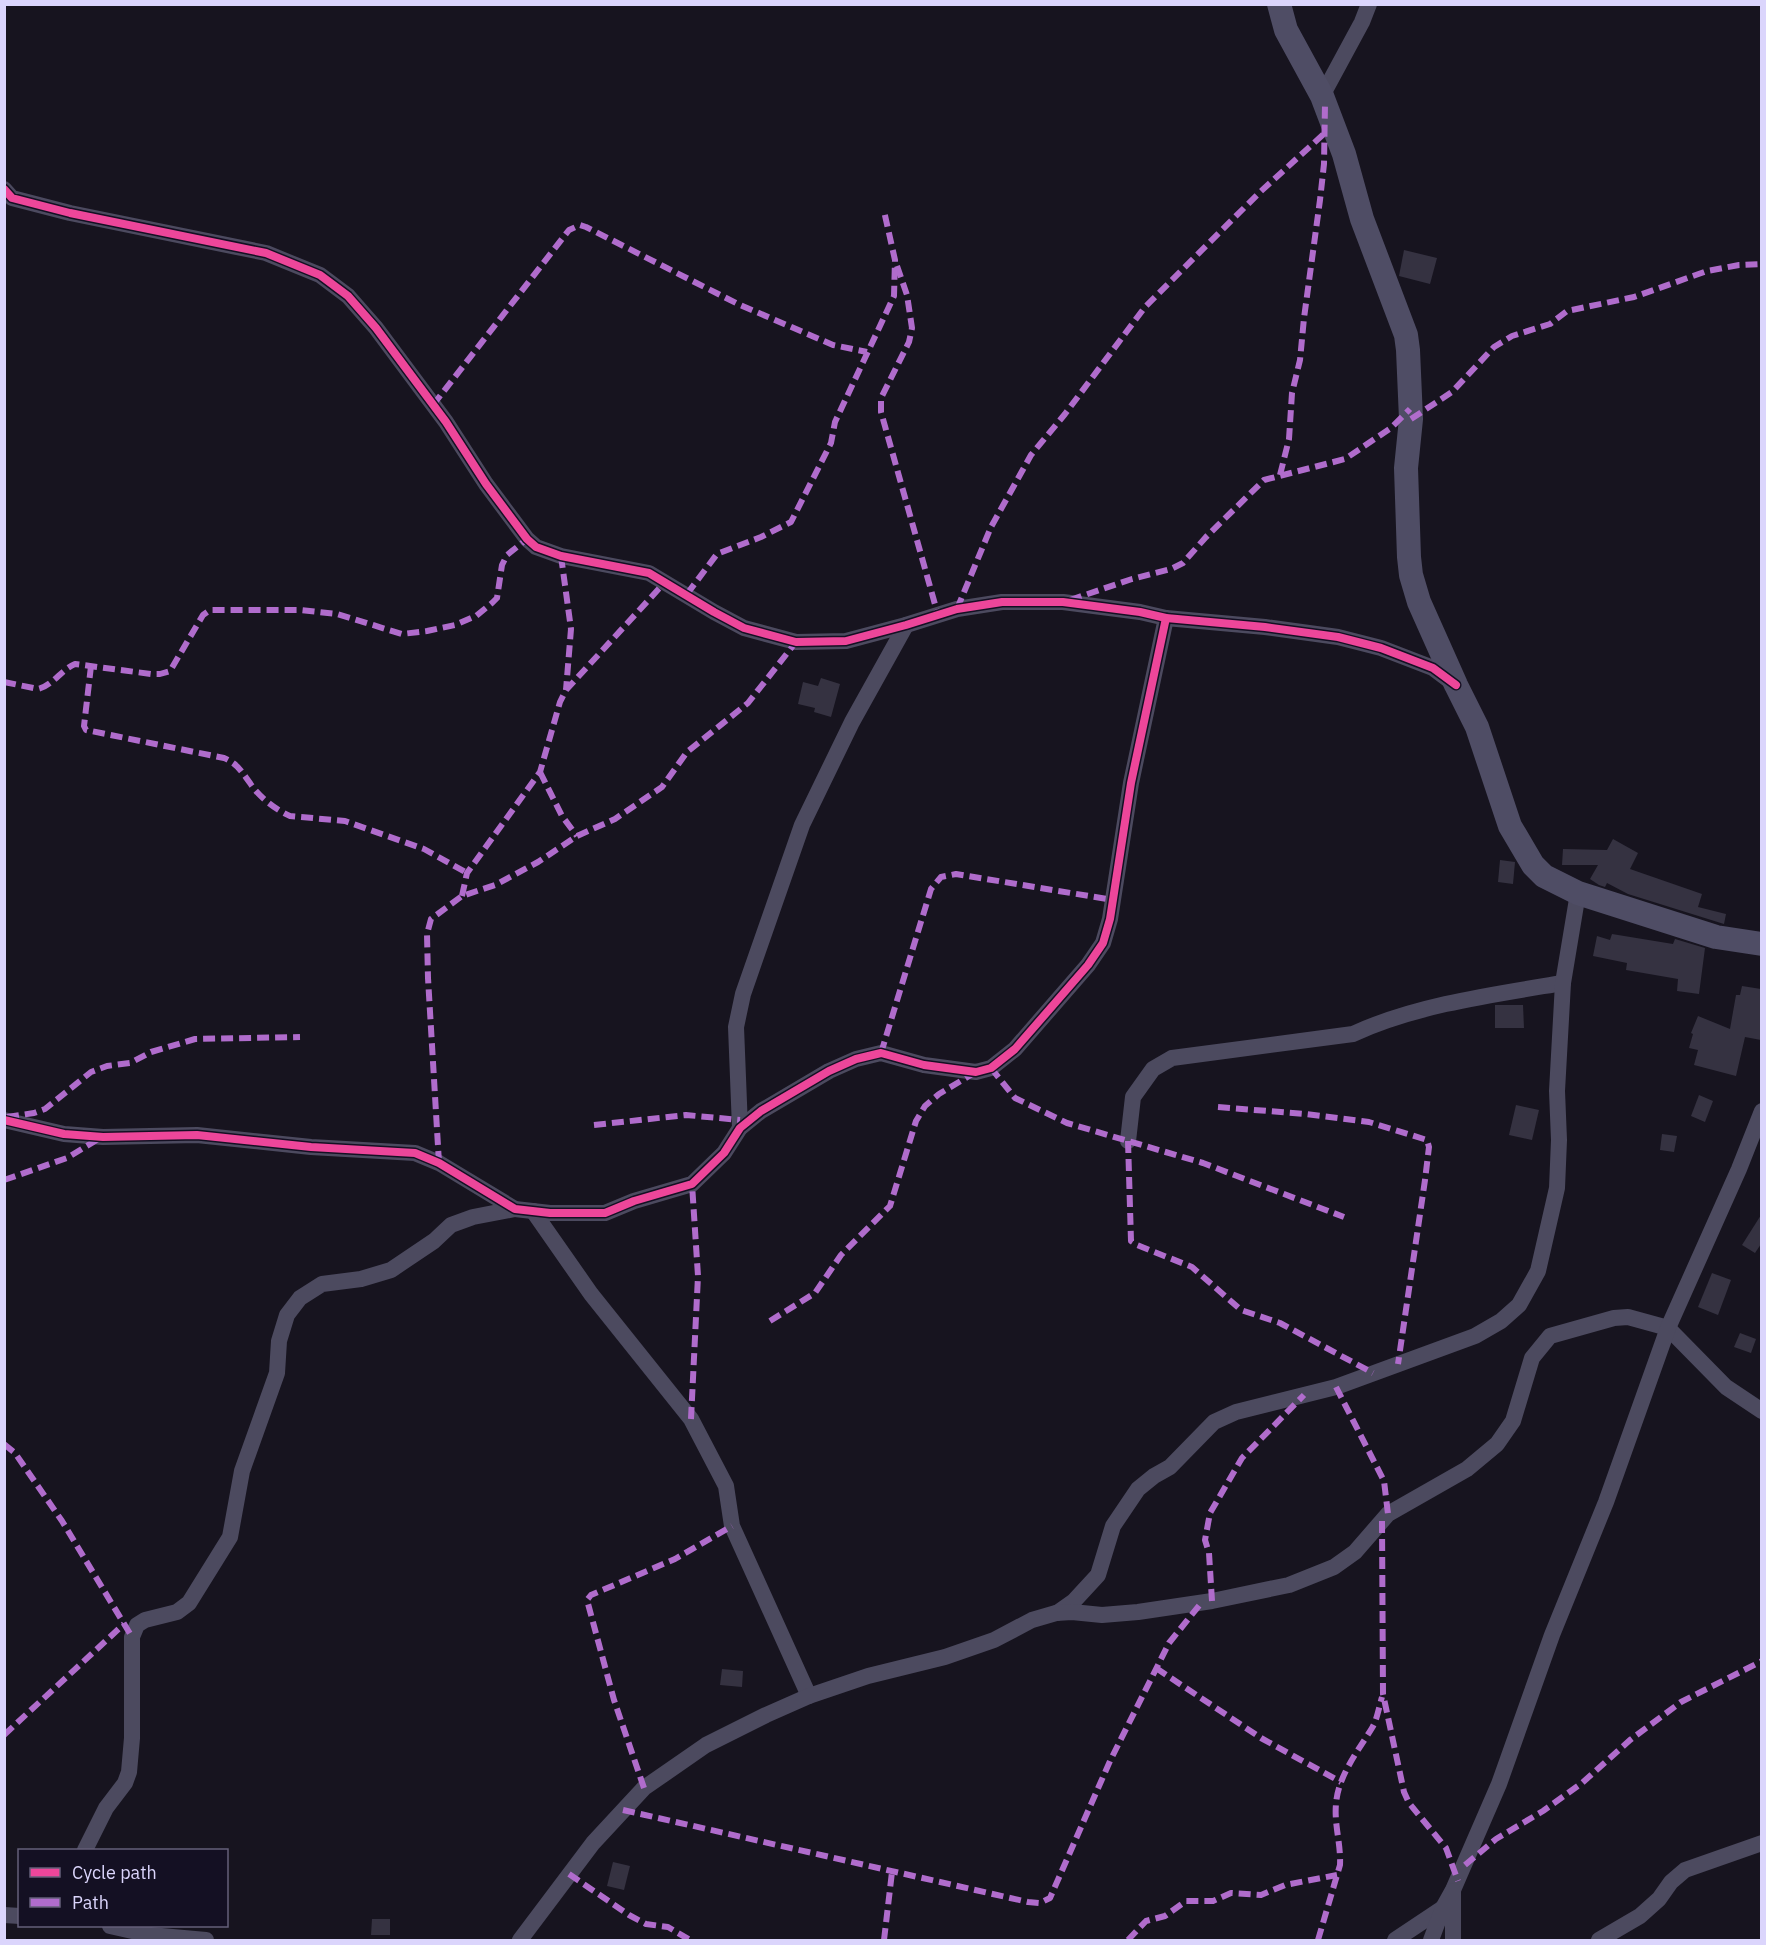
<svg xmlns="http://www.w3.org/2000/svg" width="1766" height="1945" viewBox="0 0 1766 1945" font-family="'IBM Plex Sans',sans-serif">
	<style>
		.building { fill: #353241 }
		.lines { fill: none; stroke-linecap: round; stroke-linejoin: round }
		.street { stroke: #4c4a5f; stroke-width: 16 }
		.secondary { stroke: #4f4d65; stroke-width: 24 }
		.quiet { stroke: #b06ccc; stroke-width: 6; stroke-dasharray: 12 6; stroke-linecap: butt }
		.cycleway-casing { stroke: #141023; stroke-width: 11 }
		.cycleway { stroke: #ed469a; stroke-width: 8 }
	</style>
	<rect width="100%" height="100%" fill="#17141f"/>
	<g class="building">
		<path d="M1404 250 1437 258 1430 284 1399 276Z"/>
		<path d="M821 678 840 684 831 717 814 712 815 708 798 704 803 682 818 686Z"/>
		<path d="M1613 839 1638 853 1630 869 1702 894 1698 907 1726 914 1724 924 1628 894 1607 883 1605 887 1599 885 1590 879 1598 865H1562L1563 849 1607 850Z"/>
		<path d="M1500 860 1515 862 1513 884 1498 882Z"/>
		<path d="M1612 934 1673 944 1675 939 1705 948 1699 994 1677 991 1678 979 1626 970 1627 963 1593 956 1597 936 1610 940Z"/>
		<path d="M1742 986 1761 989V1040L1745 1037 1736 1076 1694 1065 1698 1050 1689 1048 1693 1034 1691 1033 1698 1016 1730 1029 1736 995H1740Z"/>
		<path d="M1495 1005H1523L1524 1028H1495Z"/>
		<path d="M1699 1095 1713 1101 1705 1122 1691 1116Z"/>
		<path d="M1516 1105 1539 1110 1532 1140 1509 1135Z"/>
		<path d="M1662 1134 1677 1136 1674 1152 1660 1150Z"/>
		<path d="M1761 1215V1244L1755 1253 1742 1245Z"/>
		<path d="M1712 1273 1731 1280 1718 1315 1698 1307Z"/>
		<path d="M1740 1333 1756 1339 1751 1353 1734 1347Z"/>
		<path d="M722 1669 743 1671 742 1687 720 1685Z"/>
		<path d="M613 1862 630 1866 624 1890 607 1886Z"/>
		<path d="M372 1919H390V1935H371Z"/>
	</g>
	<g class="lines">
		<g class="street">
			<path d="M1322 96 1362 22 1369 4"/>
			<path d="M4 189 12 198 70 213 266 253 320 275 348 296 376 328 446 422 486 484 527 539 536 547 561 556 649 573 714 612 744 628 796 642 846 641 906 625 957 609 1002 602H1063L1140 612 1166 618 1265 627 1338 637 1381 648 1433 668 1453 683"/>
			<path d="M4 1120 64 1134 103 1137 197 1135 311 1147 415 1153 439 1163 515 1209 550 1213H605L634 1201 692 1184 724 1153 740 1128 761 1111 829 1071 856 1059 881 1053 924 1065 976 1072 991 1068 1015 1049 1088 965 1103 943 1110 919 1131 783 1166 618"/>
			<path d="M740 1128 736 1027 743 994 802 825 852 722 906 625"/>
			<path d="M1128 1141 1133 1097 1153 1069 1172 1058 1353 1034C1415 1005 1496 994 1563 983"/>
			<path d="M533 1211 591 1294 691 1419 726 1486 732 1526 809 1696"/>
			<path d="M1057 1613 1074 1601 1098 1575 1113 1526 1138 1489 1154 1476 1170 1467 1214 1422 1236 1412 1336 1387 1475 1336 1501 1321 1519 1305 1538 1271 1557 1188 1559 1140 1557 1091 1563 983 1578 893"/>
			<path d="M85 1850 106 1808 125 1783 129 1772 132 1738V1637L137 1625 145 1620 177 1612 189 1603 230 1537 242 1471 277 1373 279 1341 287 1315 300 1298 322 1284 361 1279 391 1270 434 1241 451 1225 473 1217 515 1209"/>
			<path d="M4 1915 20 1916"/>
			<path d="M110 1926 150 1935 206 1940"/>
			<path d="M520 1940 593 1843 644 1788 706 1745 766 1715 809 1696 868 1676 945 1657 994 1640 1032 1620 1056 1613 1072 1612 1102 1615 1138 1612 1212 1601 1289 1585 1334 1567 1355 1552 1388 1514 1467 1469 1497 1444 1513 1421 1532 1358 1550 1336 1614 1318 1628 1317 1668 1328 1726 1387 1762 1411"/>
			<path d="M1395 1940 1443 1908"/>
			<path d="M1431 1940 1443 1908 1453 1890 1499 1784 1552 1635 1606 1502 1668 1328 1739 1169 1762 1111"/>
			<path d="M1453 1940V1891"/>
			<path d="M1599 1940 1640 1916 1659 1899 1671 1882 1685 1870 1762 1843"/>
		</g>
		<path class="secondary" d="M1279 4 1286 30 1322 96 1344 154 1362 219 1406 335 1408 350 1411 419 1406 468 1409 557 1411 575 1419 602 1456 685 1477 727 1510 826 1533 865 1544 876 1578 893 1716 937 1762 944"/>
		<g class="quiet">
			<path d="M897 266 907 295 912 328 909 342 881 398V412L938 615"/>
			<path d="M433 405 569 230 580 225 586 227 738 304 833 345 867 352"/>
			<path d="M1411 419 1452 392 1494 347 1512 336 1550 324 1567 311 1634 297 1707 271 1739 265 1762 264"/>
			<path d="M1280 475 1289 439 1292 393 1300 360 1304 318 1320 200 1324 164 1325 104"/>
			<path d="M561 556 571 629 566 690"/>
			<path d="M687 594 717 554 761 537 791 522 831 443 835 422 894 296 895 260 884 211"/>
			<path d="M1070 600 1132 579 1171 569 1183 563 1206 537 1264 480 1345 459 1391 428 1410 409"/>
			<path d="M957 609 991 527 1031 455 1065 414 1145 307 1259 193 1326 132"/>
			<path d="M91 666 84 726 86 730 224 758C238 764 241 771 250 783 258 796 276 810 290 816L345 821 424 849 467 873"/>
			<path d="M4 682 38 689C52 686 61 670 75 664L151 674H160L170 671 203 615 210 610H301L337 614 402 634 427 631 455 625 476 616 492 603 497 598 502 565 507 555 527 539"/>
			<path d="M540 772 562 816 577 836"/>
			<path d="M462 896 467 873 540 772 560 702 566 690 666 581"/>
			<path d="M881 1053 931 889 941 877 956 874 1113 900"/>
			<path d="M991 1068 1015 1098 1067 1123 1203 1163 1344 1217"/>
			<path d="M1218 1107 1305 1114 1369 1122 1427 1140 1429 1147 1425 1180 1398 1364"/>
			<path d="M7 1117 34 1113 45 1109 91 1072 107 1066 130 1063 151 1052 195 1039 300 1037"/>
			<path d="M594 1125 686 1115 740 1120"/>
			<path d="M1128 1141 1131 1241 1137 1245 1192 1267 1241 1310 1280 1323 1373 1373"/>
			<path d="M439 1163 428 978 427 934 431 919 462 896 495 885 538 862 577 836 615 819 662 787 687 752 748 703 796 642"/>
			<path d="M4 1180 67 1158 100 1138"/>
			<path d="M770 1321 815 1293 841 1255 890 1206 916 1121 925 1106 939 1094 974 1073"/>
			<path d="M1336 1387 1384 1481 1388 1514"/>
			<path d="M691 1419 698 1276 692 1184"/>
			<path d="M4 1444 15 1453 62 1521 132 1637"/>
			<path d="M1382 1521 1383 1694 1404 1792 1409 1803 1446 1848 1458 1881"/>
			<path d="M1212 1601 1209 1553 1205 1540 1210 1513 1242 1458 1304 1395"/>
			<path d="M1156 1668 1261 1738 1341 1782"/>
			<path d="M4 1735 124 1624"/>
			<path d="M644 1788 614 1700 587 1600 591 1595 675 1559 732 1526"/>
			<path d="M623 1810 1028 1902 1040 1903 1050 1898 1110 1761 1169 1643 1202 1602"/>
			<path d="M1465 1865 1496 1839 1543 1811 1582 1783 1630 1740 1681 1702 1762 1661"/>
			<path d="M569 1874 629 1915 646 1924 668 1927 690 1940"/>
			<path d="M884 1940 892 1872"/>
			<path d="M1128 1940 1146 1921 1165 1916 1186 1901H1213L1231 1893 1261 1895 1285 1885 1337 1875"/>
			<path d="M1318 1940 1340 1865C1341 1844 1334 1824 1336 1804 1338 1776 1358 1751 1372 1728 1377 1720 1379 1707 1382 1697"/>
		</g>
		<g class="cycleway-casing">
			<g id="cycleway">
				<path d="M4 189 12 198 70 213 266 253 320 275 348 296 376 328 446 422 486 484 527 539 536 547 561 556 649 573 714 612 744 628 796 642 846 641 906 625 957 609 1002 602H1063L1140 612 1166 618 1265 627 1338 637 1381 648 1433 668 1456 685"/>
				<path d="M4 1120 64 1134 103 1137 197 1135 311 1147 415 1153 439 1163 515 1209 550 1213H605L634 1201 692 1184 724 1153 740 1128 761 1111 829 1071 856 1059 881 1053 924 1065 976 1072 991 1068 1015 1049 1088 965 1103 943 1110 919 1131 783 1166 618"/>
			</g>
		</g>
		<use href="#cycleway" class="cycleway"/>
	</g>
	<rect width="1766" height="1945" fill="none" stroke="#dbd5fc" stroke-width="12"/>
	<rect x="18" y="1849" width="210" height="78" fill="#141023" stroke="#645f7a" stroke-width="1.5"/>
	<rect x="30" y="1868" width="30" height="9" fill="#ed469a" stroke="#645f7a" stroke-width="1.5"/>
	<text x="72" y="1879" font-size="18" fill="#dbd5fc">Cycle path</text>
	<rect x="30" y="1898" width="30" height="9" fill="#b06ccc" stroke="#645f7a" stroke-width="1.5"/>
	<text x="72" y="1909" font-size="18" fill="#dbd5fc">Path</text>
</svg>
